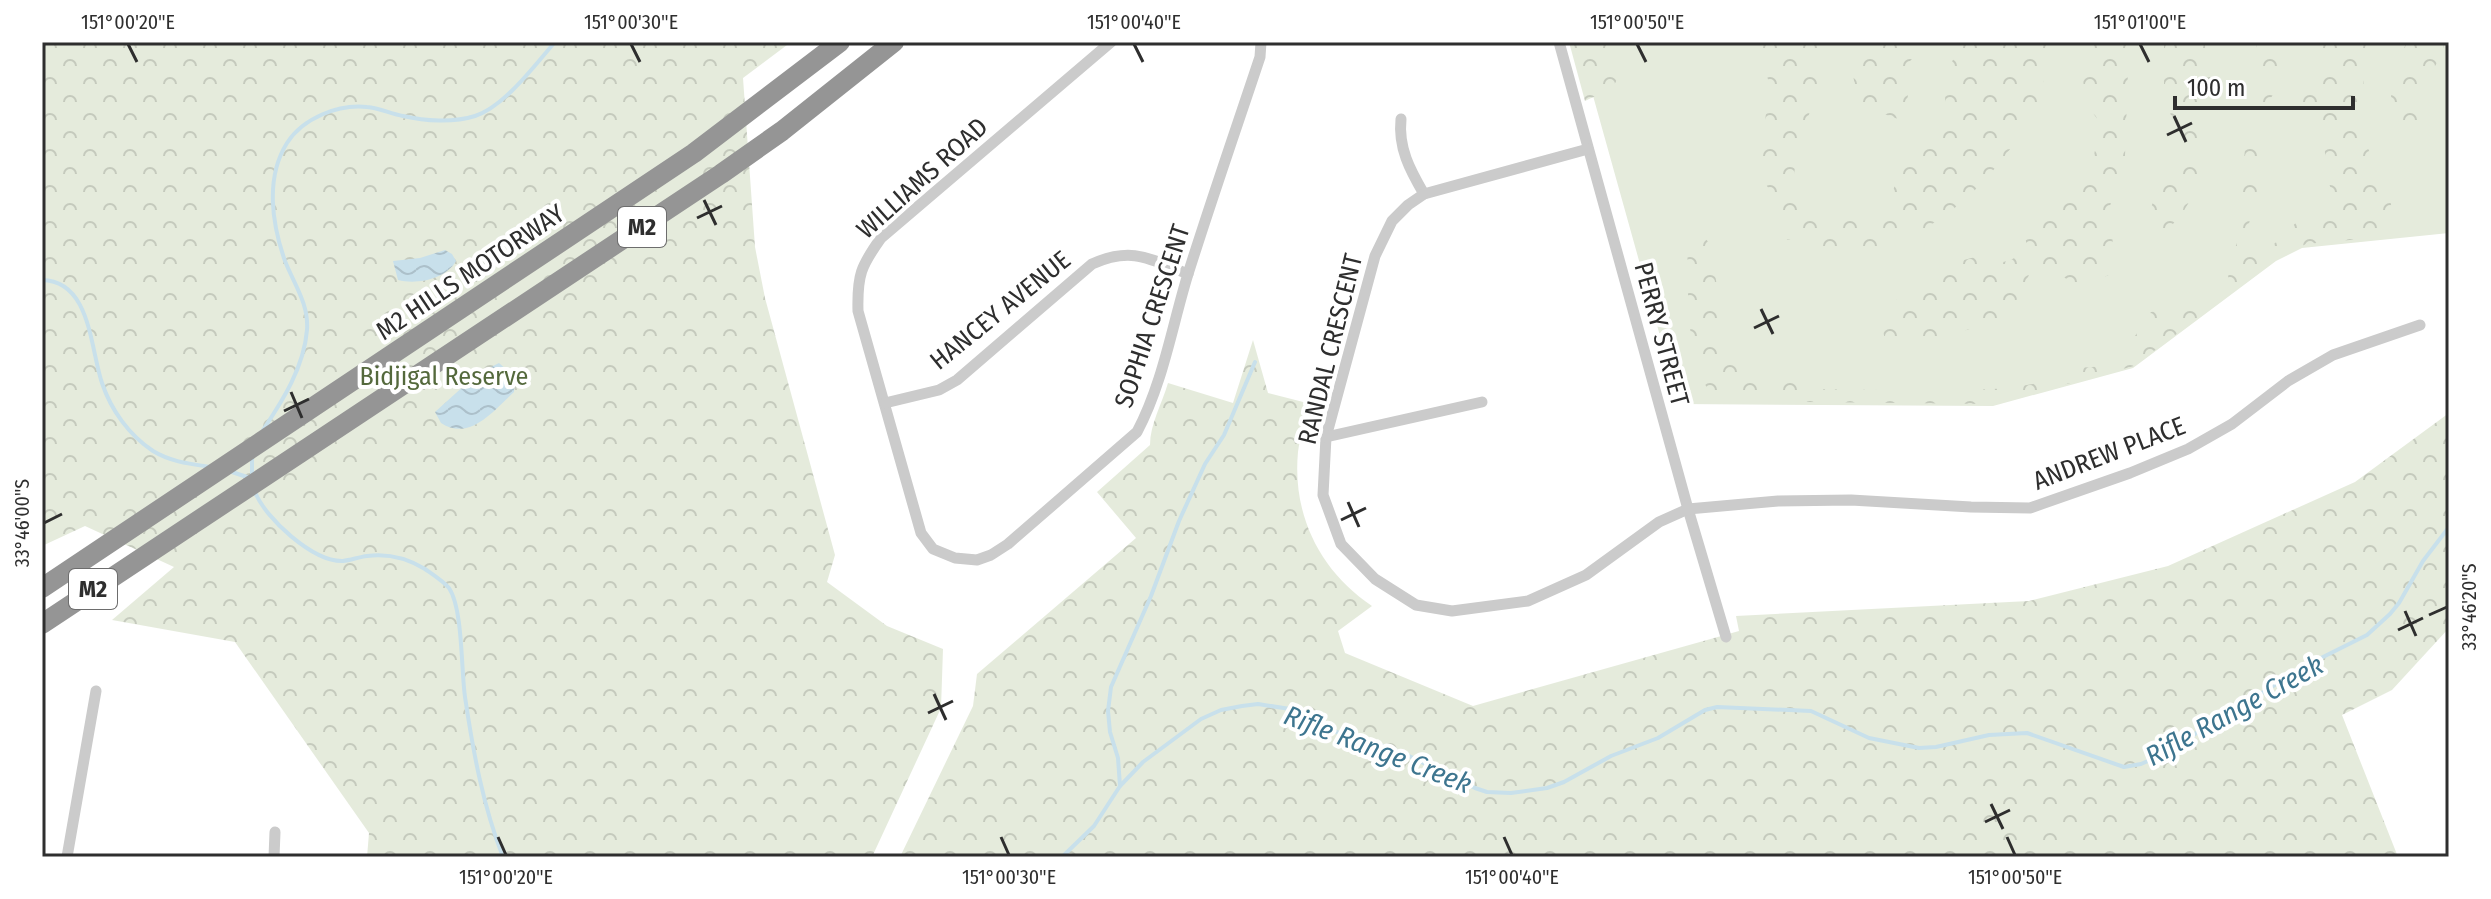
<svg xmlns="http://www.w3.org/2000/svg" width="2491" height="899" viewBox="0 0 2491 899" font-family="'Fira Sans Condensed',sans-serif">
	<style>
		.grass { fill: #e5ebdc }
		.forest { fill: url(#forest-crowns) }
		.water { fill: url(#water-waves) }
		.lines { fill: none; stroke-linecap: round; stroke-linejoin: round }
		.stream { stroke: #c8e0eb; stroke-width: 4 }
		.street { stroke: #cbcbcb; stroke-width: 11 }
		.highway { stroke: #959595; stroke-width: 20 }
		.ticks { fill: none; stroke: #2e2e2e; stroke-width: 3 }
		.labels { text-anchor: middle; stroke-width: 8; stroke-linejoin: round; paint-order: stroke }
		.shield { fill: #fff; stroke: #6d6d6d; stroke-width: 2 }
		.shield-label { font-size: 24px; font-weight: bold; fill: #2e2e2e }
		.street-label { font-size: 26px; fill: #2e2e2e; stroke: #fff }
		.park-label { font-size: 26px; fill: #54693c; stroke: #fff }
		.water-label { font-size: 28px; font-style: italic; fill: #3d758f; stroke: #fff }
		.neatline { fill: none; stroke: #2e2e2e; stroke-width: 3 }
		.ticks-label { font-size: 20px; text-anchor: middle; fill: #2e2e2e }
	</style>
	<defs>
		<pattern id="forest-crowns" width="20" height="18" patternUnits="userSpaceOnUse" patternTransform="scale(2)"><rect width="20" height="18" fill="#e5ebdc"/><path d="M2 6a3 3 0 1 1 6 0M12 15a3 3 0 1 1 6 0" fill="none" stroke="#c5cabd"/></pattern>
		<pattern id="water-waves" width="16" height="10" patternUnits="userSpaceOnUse" patternTransform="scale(2)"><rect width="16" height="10" fill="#c8e0eb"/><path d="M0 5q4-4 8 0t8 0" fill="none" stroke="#acc0ca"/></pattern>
	</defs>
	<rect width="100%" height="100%" fill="#fff"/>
	<path class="grass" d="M1578 42H2449V233L2302 248 2276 261 2133 368 1993 406 1679 404Z"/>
	<g class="forest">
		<path d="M42 42H791L743 78 755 247 765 298 835 555 827 582 887 626 943 649 941 708 872 857H367L369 833 235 642 112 620 174 567 85 526 42 546Z"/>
		<path d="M1569 42H1612C1613 82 1633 80 1585 101Z"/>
		<path d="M1759 42H1826C1821 64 1817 86 1811 108 1799 148 1771 206 1834 215 1855 218 1869 222 1886 207 1890 202 1891 197 1893 191 1900 171 1906 144 1926 134 1931 132 1939 132 1944 130L1946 75 1961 42H2051C2047 61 2042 98 2033 113 1997 177 1937 241 1861 249 1835 252 1825 254 1805 235L1787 240 1778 233 1777 224 1781 205 1764 182 1759 159 1770 88Z"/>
		<path d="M1867 42H1923L1921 50 1909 62C1908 82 1912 104 1898 119L1865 107C1851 81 1847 66 1867 42Z"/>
		<path d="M2091 42H2129L2125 156 2110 206 2115 272 2083 287 2035 263 2010 313C1988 321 1902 361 1885 338 1884 336 1882 328 1882 326 1885 318 1889 310 1894 303 1915 278 1949 263 1979 256 1996 267 2014 263 2027 247L2025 236 2057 194 2075 185 2091 168 2101 124 2090 109 2081 74C2090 66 2095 55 2091 42Z"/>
		<path d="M2164 42H2204C2210 62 2214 75 2206 96 2203 103 2198 112 2197 119 2195 133 2202 148 2202 162 2201 188 2176 235 2148 238 2146 207 2161 177 2182 156L2164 90Z"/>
		<path d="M2255 42H2283L2276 90 2265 107 2259 97 2265 91 2260 56Z"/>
		<path d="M2320 42H2366L2361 124 2363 136 2391 204 2393 236 2306 244 2274 259 2225 298 2224 289 2227 287 2229 269 2237 242 2247 125 2250 119 2260 128 2263 166 2245 240 2257 247 2266 249C2283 240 2293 221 2310 213L2328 220 2336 214 2340 206C2336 197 2329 187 2327 177 2324 163 2327 146 2321 133 2315 120 2296 119 2301 98 2303 90 2307 89 2313 84 2323 74 2321 55 2320 42Z"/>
		<path d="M2406 42H2445L2440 58 2417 95 2424 114 2423 121 2401 130 2393 124 2391 95Z"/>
		<path d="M1701 231 1710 245 1717 286V334L1731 359 1759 377 1795 380 1801 389 1955 391 2010 388 2044 382 2076 368 2108 366 2129 345 2151 312 2197 305 2203 314 2134 366 1992 404 1806 402 1712 395C1683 358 1689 284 1687 237Z"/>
		<path d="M1253 340 1268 393 1311 404C1306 420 1300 436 1298 452 1292 515 1320 571 1372 606L1338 631 1345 653 1473 706 1739 631 1736 616 2029 601 2168 566 2355 482 2449 413V628L2392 690 2342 715 2398 857H900L973 706 977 674 1136 538 1097 492 1150 445C1150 424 1162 404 1168 383L1233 403Z"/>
	</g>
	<g class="water">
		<path d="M445 250 452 254 456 261C446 279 417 285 398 280L393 261 420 258Z"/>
		<path d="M499 363 515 377 514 392C494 410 470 442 441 423L435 412 477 374Z"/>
	</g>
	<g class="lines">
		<g class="stream">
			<path d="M42 280C91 281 90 348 102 383 111 410 129 435 153 451 171 462 191 464 211 467"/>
			<path d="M263 430C283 400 304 367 307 330 309 304 294 284 285 261 272 224 265 178 287 143 303 118 338 104 367 107 380 108 391 114 403 116 425 121 453 123 475 116 504 107 535 65 555 42"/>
			<path d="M232 472 250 478"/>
			<path d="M252 475V456"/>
			<path d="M255 492C265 518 313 562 343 561 351 560 359 557 367 556 389 553 407 558 425 569 432 574 443 581 449 588 463 609 461 670 465 697 473 751 483 806 503 857"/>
			<path d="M1120 786 1118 758 1110 732 1108 711 1111 687 1151 596 1179 521 1205 464 1224 435 1255 362"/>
			<path d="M1062 857 1094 826 1120 786 1143 762 1201 719 1221 710 1242 706 1258 704 1290 709 1325 729 1373 742 1409 756 1475 788 1487 792 1511 793 1547 788 1564 782 1611 756 1658 738 1705 710 1717 707 1811 711 1869 738 1919 748 1936 747 1989 735 2027 733 2124 767 2141 764 2159 756 2309 664 2367 635 2390 614 2399 603 2423 561 2449 527"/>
		</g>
		<g class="street">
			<path d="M1111 42 881 238C861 266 857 275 858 311L921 533 933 549 955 558 977 560 991 555 1008 544 1137 432C1163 383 1172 326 1188 274 1211 201 1236 129 1260 57L1261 42"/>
			<path d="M1559 42 1688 509 1726 637"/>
			<path d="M1401 119C1398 148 1410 170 1424 194"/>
			<path d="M1588 149 1424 194 1408 205 1392 221 1375 256 1326 437 1323 495 1341 544 1375 579 1416 605 1452 611 1528 601 1586 575 1659 522 1688 509 1778 501 1851 500 1971 507 2030 508 2130 473 2188 449 2232 424 2288 381 2333 355 2420 325"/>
			<path d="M885 403 939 390 957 380 1092 264C1132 246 1150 259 1188 274"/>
			<path d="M1326 437 1482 402"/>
			<path d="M67 857 96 691"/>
			<path d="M274 857 275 832"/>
		</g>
		<g class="highway">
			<path d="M42 588 694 153 840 42"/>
			<path d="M42 624 721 174 782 131 894 42"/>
		</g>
	</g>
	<path class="ticks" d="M128 44 137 62M631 44 640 62M1134 44 1143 62M1637 44 1646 62M2140 44 2149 62M2174 116 2186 142M2167 135 2192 123M704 200 716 225M697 218 722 206M1761 309 1773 334M1754 328 1779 316M291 392 302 418M284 411 309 399M1348 502 1359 527M1341 520 1366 508M44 523 62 514M2405 611 2416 636M2429 615 2447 607M2398 630 2423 618M934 694 946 720M928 713 953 701M1991 804 2003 829M1985 822 2010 810M498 837 506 855M1001 837 1009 855M1504 837 1512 855M2007 837 2015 855"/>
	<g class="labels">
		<g class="shield">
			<rect x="618" y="207" width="48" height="40" rx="6"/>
			<rect x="69" y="569" width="48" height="40" rx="6"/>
		</g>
		<g class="shield-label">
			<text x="642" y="235">M2</text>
			<text x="93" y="597">M2</text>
		</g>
		<g class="street-label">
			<text transform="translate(922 178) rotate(-42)" y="9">WILLIAMS ROAD</text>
			<text transform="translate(470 272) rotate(-34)" y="9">M2 HILLS MOTORWAY</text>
			<text transform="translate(1000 310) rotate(-39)" y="9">HANCEY AVENUE</text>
			<text transform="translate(1152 316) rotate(-72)" y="9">SOPHIA CRESCENT</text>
			<text transform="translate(1662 334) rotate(75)" y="9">PERRY STREET</text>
			<text transform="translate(1330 349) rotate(-76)" y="9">RANDAL CRESCENT</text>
			<text transform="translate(2109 453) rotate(-21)" y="9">ANDREW PLACE</text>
		</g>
		<g class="park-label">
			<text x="444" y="385">Bidjigal Reserve</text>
		</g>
		<g class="water-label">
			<text transform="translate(2234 710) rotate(-29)" y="10">Rifle Range Creek</text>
			<text transform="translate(1378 749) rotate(21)" y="10">Rifle Range Creek</text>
		</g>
	</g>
	<rect width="2491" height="899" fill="none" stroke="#ffffff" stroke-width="88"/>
	<path d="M2175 96v12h178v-12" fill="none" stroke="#2e2e2e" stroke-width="4"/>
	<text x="2187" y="96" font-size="24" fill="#2e2e2e" stroke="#ffffff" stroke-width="6" paint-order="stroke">100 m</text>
	<rect x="44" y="44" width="2403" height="811" class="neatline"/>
	<g class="ticks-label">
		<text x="128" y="29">151°00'20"E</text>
		<text x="631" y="29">151°00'30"E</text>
		<text x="1134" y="29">151°00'40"E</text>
		<text x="1637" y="29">151°00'50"E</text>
		<text x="2140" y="29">151°01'00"E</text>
		<text transform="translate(22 523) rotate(-90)" y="7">33°46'00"S</text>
		<text transform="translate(2469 607) rotate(-90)" y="7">33°46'20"S</text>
		<text x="506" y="884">151°00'20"E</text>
		<text x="1009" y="884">151°00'30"E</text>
		<text x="1512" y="884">151°00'40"E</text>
		<text x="2015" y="884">151°00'50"E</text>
	</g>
</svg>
